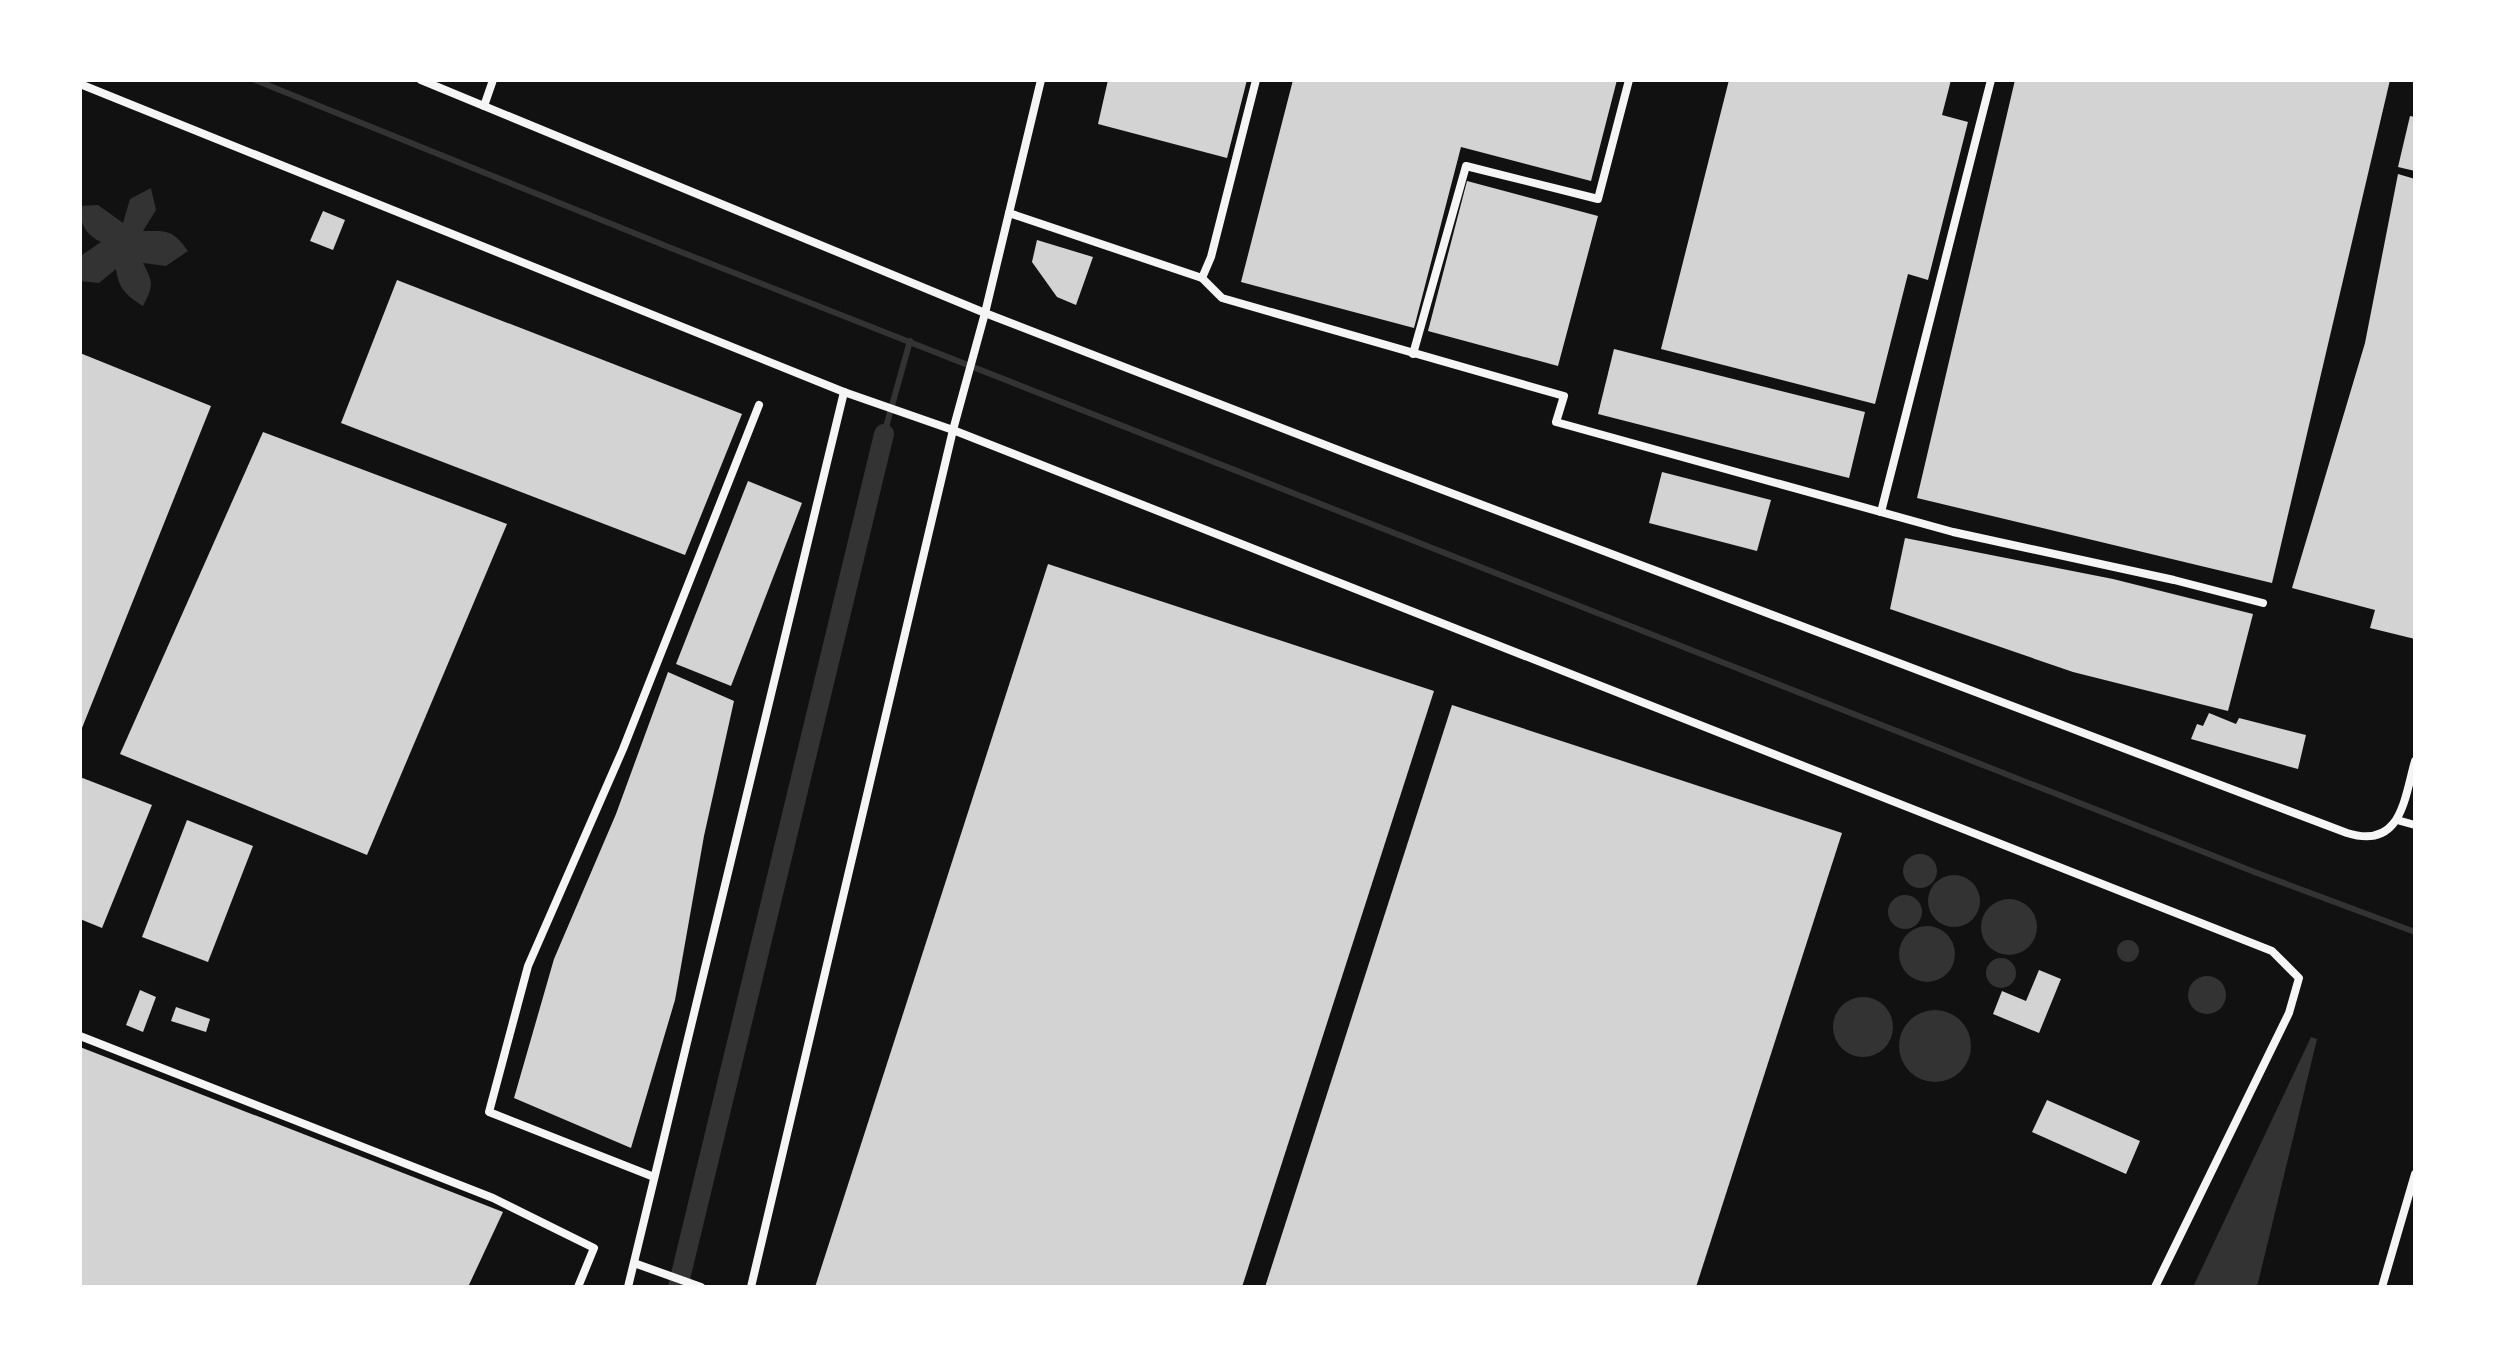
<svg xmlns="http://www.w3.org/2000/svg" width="2495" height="1367" viewBox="0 0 2495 1367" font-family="'DejaVu Sans',sans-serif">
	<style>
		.water { fill: #333 }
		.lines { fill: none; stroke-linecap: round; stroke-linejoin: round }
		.stream { stroke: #333; stroke-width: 6 }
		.canal { stroke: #333; stroke-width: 20 }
		.building { fill: #d3d3d3 }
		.minor { stroke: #f5f5f5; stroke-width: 8 }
	</style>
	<rect width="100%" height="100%" fill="#111"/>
	<g class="water">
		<path d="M151 188 156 210 143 231C168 231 172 229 188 251L166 266 143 263C153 283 154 284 143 306 127 296 118 288 116 269L99 283 80 281 82 255 101 242C85 234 80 224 80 206L98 205 123 223 130 199Z"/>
		<circle cx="1920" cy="871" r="17"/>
		<circle cx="1954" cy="901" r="26"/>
		<circle cx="1905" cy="912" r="17"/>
		<circle cx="2009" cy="927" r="28"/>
		<circle cx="1927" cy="954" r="28"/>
		<circle cx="2128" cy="951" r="11"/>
		<circle cx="2001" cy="973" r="15"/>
		<circle cx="2207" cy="995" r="19"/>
		<circle cx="1863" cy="1027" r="30"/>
		<circle cx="1935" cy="1046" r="36"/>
		<path d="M2311 1037 2317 1039 2257 1287H2193Z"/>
	</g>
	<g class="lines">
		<g class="stream">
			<path d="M255 80 671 248 2257 873 2415 932"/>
			<path d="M884 434 910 341"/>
		</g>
		<path class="canal" d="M678 1287 884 434"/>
	</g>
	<g class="building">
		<path d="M1108 80H1247L1227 158 1098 124Z"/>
		<path d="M1293 80H1617L1591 181 1461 147 1414 328 1241 282Z"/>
		<path d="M1729 80H1951L1942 115 1968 122 1928 280 1908 274 1875 404 1661 349Z"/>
		<path d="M2015 80H2390L2272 583 1917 498Z"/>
		<path d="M2410 116 2415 117V171L2398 167Z"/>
		<path d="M2398 174 2415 179V639L2370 628 2375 610 2292 588 2365 343Z"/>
		<path d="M1467 181 1598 216 1558 366 1428 331Z"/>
		<path d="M323 211 345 220 333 250 310 241Z"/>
		<path d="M1037 240 1093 257 1076 305 1057 297 1032 262Z"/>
		<path d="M397 280 742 414 685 555 341 423Z"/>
		<path d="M1614 349 1865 412 1849 478 1598 414Z"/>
		<path d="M80 353 211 406 80 733Z"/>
		<path d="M263 432 507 524 367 855 120 754Z"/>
		<path d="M1662 472 1771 500 1757 551 1649 523Z"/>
		<path d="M748 481 802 503 731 686 676 664Z"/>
		<path d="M1905 538 2113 579 2253 614 2228 711 2073 672 1890 609Z"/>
		<path d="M1048 564 1434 691 1242 1287H815Z"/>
		<path d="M668 672 734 701 704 836 675 1000 631 1148 514 1098 554 959 616 814Z"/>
		<path d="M1452 705 1842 833 1696 1287H1265Z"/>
		<path d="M2209 713 2236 724 2239 718 2306 735 2298 769 2191 739 2197 724 2203 726Z"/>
		<path d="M80 777 152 805 102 928 80 919Z"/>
		<path d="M187 820 253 846 208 962 142 937Z"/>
		<path d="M2039 970 2061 979 2039 1033 1993 1014 2002 991 2026 1001Z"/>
		<path d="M140 990 156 997 143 1032 126 1025Z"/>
		<path d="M176 1007 210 1019 206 1032 171 1021Z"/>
		<path d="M80 1047 503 1212 468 1287H80Z"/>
		<path d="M2047 1100 2140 1141 2126 1174 2032 1132Z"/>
	</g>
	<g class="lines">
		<g class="minor">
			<path d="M421 80 985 313 1364 460 2347 833C2401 850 2404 800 2415 761"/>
			<path d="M80 84 844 392 953 430 2272 951 2299 978 2289 1013 2155 1287"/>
			<path d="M484 106 493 80"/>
			<path d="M1009 213 1202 278 1222 298 1564 396 1556 422 1953 532 2174 580 2263 603"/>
			<path d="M1202 278 1211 257 1256 80"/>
			<path d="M1413 354 1466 166 1598 199 1629 80"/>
			<path d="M1881 512 1991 80"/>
			<path d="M2397 820 2415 825"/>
			<path d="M80 1036 493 1198 594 1248 578 1287"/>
			<path d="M654 1177 489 1112 528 966 623 749 759 405"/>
			<path d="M634 1263 701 1287"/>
			<path d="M628 1287 844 392"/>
			<path d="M751 1287 953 430 985 313 1041 80"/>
			<path d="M2382 1287 2415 1174"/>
		</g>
	</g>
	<rect width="2495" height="1367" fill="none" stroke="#ffffff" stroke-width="164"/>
</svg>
